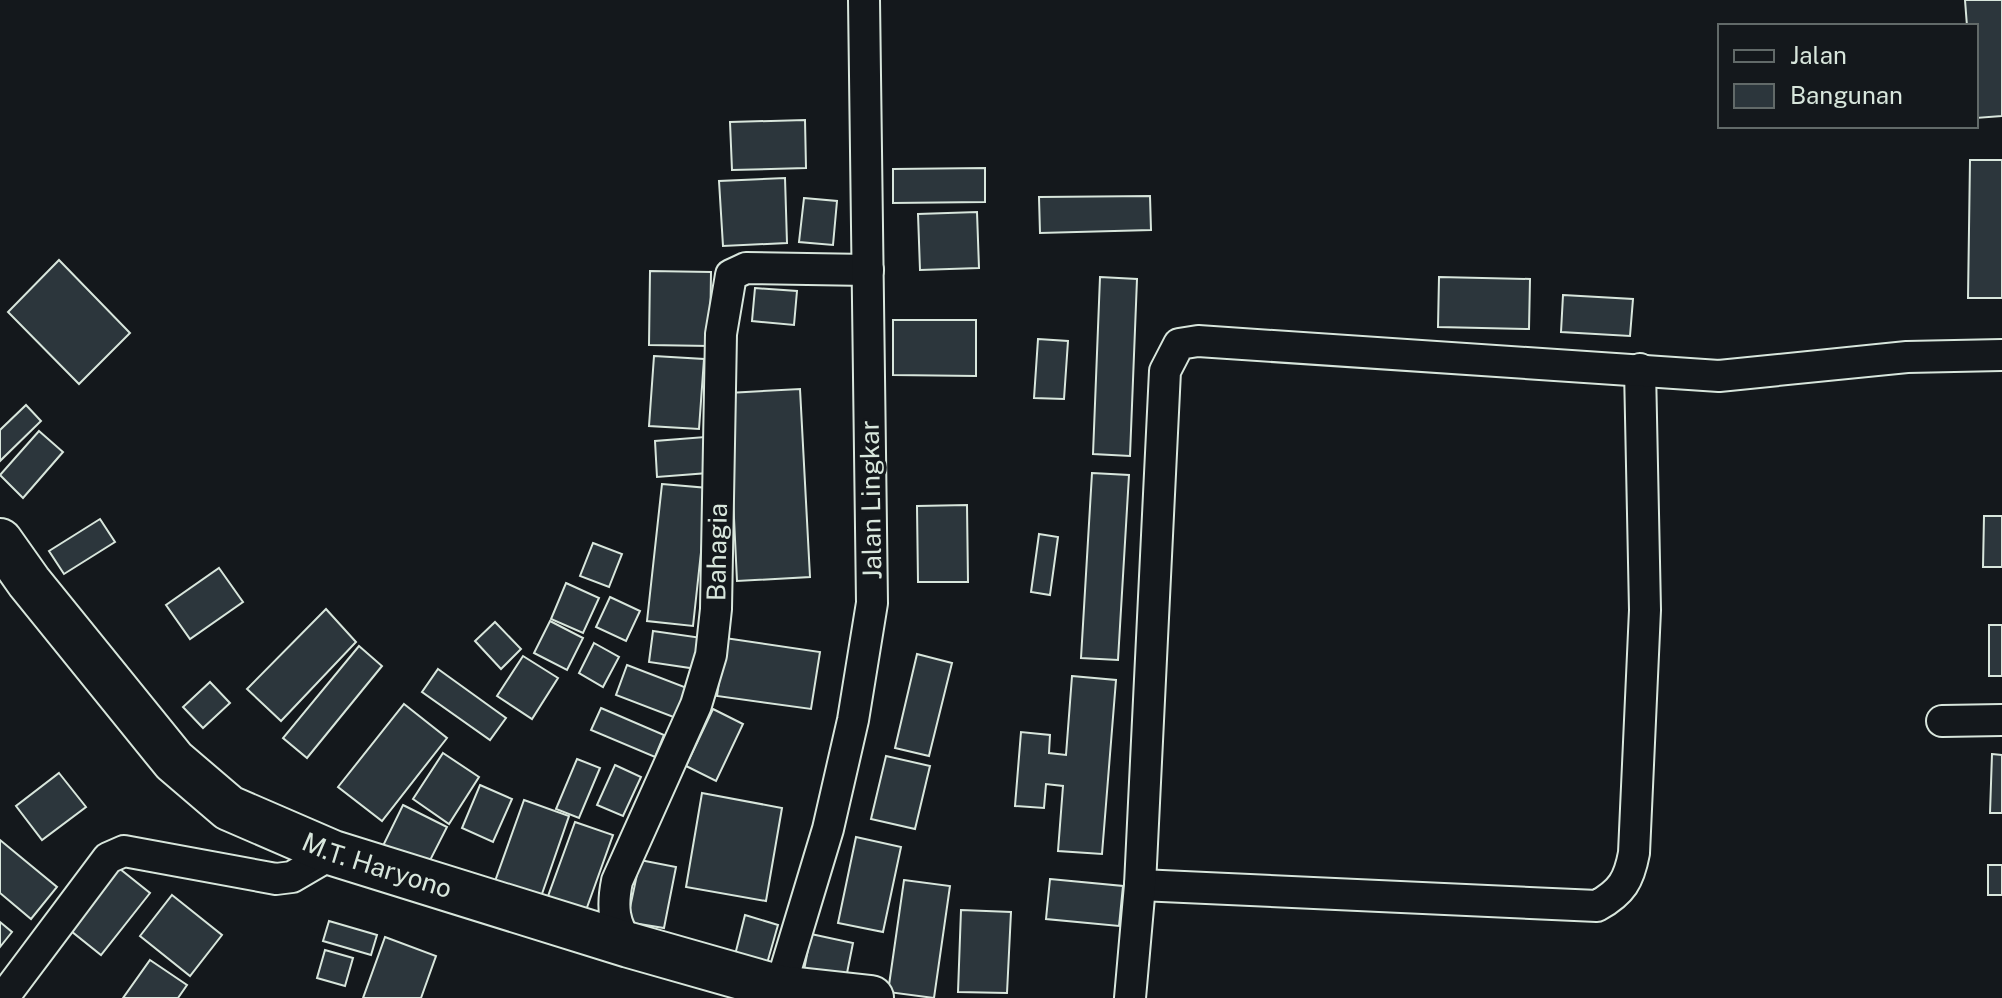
<svg xmlns="http://www.w3.org/2000/svg" width="2002" height="998" viewBox="0 0 2002 998" font-family="'Public Sans',sans-serif">
	<style>
		.building { fill: #2c363c; stroke: #d8e6dc; stroke-width: 2 }
		.lines { fill: none; stroke-linecap: round; stroke-linejoin: round }
		.street-casing { stroke: #d8e6dc; stroke-width: 34 }
		.highway-casing { stroke: #d8e6dc; stroke-width: 48 }
		.street { stroke: #14181c; stroke-width: 30 }
		.highway { stroke: #14181c; stroke-width: 44 }
		.labels { text-anchor: middle; stroke-width: 6; stroke-linejoin: round; paint-order: stroke }
		.street-label { font-size: 26px; fill: #d8e6dc; stroke: #14181c }
	</style>
	<rect width="100%" height="100%" fill="#14181c"/>
	<g class="building">
		<path d="M1965 0H2002V116L1976 118V26H1967Z"/>
		<path d="M805 120 806 168 732 170 730 122Z"/>
		<path d="M1970 160H2002V298H1968Z"/>
		<path d="M985 168V202L893 203V169Z"/>
		<path d="M785 178 787 243 723 246 719 181Z"/>
		<path d="M1150 196 1151 230 1040 233 1039 197Z"/>
		<path d="M804 198 837 201 833 245 799 242Z"/>
		<path d="M977 212 979 268 920 270 918 214Z"/>
		<path d="M59 260 130 333 79 384 8 312Z"/>
		<path d="M650 271 711 272 710 346 649 345Z"/>
		<path d="M1100 277 1137 279 1130 456 1093 454Z"/>
		<path d="M1439 277 1530 279 1529 329 1438 327Z"/>
		<path d="M755 288 797 291 794 325 752 321Z"/>
		<path d="M1563 295 1633 299 1630 336 1561 332Z"/>
		<path d="M893 320H976V376L893 375Z"/>
		<path d="M1038 339 1068 341 1064 399 1034 398Z"/>
		<path d="M654 356 704 359 699 429 649 426Z"/>
		<path d="M800 389 810 577 737 581 728 393Z"/>
		<path d="M26 405 41 421 0 461V430Z"/>
		<path d="M39 431 63 452 23 498 0 475Z"/>
		<path d="M705 437 708 473 657 477 655 441Z"/>
		<path d="M1092 473 1129 475 1118 660 1081 658Z"/>
		<path d="M662 484 708 488 693 626 647 621Z"/>
		<path d="M967 505 968 582H918L917 506Z"/>
		<path d="M1984 516H2002V567H1983Z"/>
		<path d="M100 519 115 542 64 574 49 551Z"/>
		<path d="M1039 534 1058 537 1050 595 1031 592Z"/>
		<path d="M593 543 622 554 609 587 580 576Z"/>
		<path d="M219 568 243 602 190 639 166 605Z"/>
		<path d="M566 583 599 598 583 633 551 619Z"/>
		<path d="M610 597 640 611 626 641 596 627Z"/>
		<path d="M326 609 356 642 281 721 247 689Z"/>
		<path d="M550 621 583 638 567 670 534 653Z"/>
		<path d="M495 622 521 649 501 669 475 641Z"/>
		<rect x="1989" y="625" width="13" height="51"/>
		<path d="M653 631 702 638 697 669 649 662Z"/>
		<path d="M725 638 820 652 811 709 717 696Z"/>
		<path d="M594 643 619 657 603 687 579 673Z"/>
		<path d="M359 646 382 666 307 758 283 738Z"/>
		<path d="M917 654 952 663 929 756 895 748Z"/>
		<path d="M523 656 558 678 532 719 497 696Z"/>
		<path d="M627 665 687 688 676 718 616 695Z"/>
		<path d="M438 669 506 718 490 740 422 692Z"/>
		<path d="M1072 676 1116 680 1102 854 1058 851 1063 786 1046 784 1044 808 1015 806 1021 732 1050 735 1049 753 1066 755Z"/>
		<path d="M210 682 230 703 203 728 183 707Z"/>
		<path d="M404 704 447 738 382 821 338 787Z"/>
		<path d="M601 708 664 735 655 757 591 730Z"/>
		<path d="M713 709 743 724 716 781 686 766Z"/>
		<path d="M443 753 479 777 449 824 413 799Z"/>
		<path d="M1992 754 2002 755V813H1990Z"/>
		<path d="M886 756 930 766 915 829 871 819Z"/>
		<path d="M577 759 600 768 579 818 556 809Z"/>
		<path d="M615 765 641 777 623 816 597 805Z"/>
		<path d="M59 773 86 807 42 840 16 806Z"/>
		<path d="M480 785 512 799 493 842 462 828Z"/>
		<path d="M702 793 782 808 766 901 686 887Z"/>
		<path d="M524 800 569 816 535 914 489 898Z"/>
		<path d="M403 805 447 827 420 880 377 858Z"/>
		<path d="M575 822 613 835 585 913 547 899Z"/>
		<path d="M856 837 901 847 883 932 838 923Z"/>
		<path d="M0 840 57 887 31 919 0 893Z"/>
		<path d="M640 860 676 867 664 928 627 922Z"/>
		<path d="M115 865 150 893 101 955 66 927Z"/>
		<rect x="1988" y="865" width="14" height="30"/>
		<path d="M1050 879 1123 886 1119 926 1046 919Z"/>
		<path d="M904 880 950 886 934 998 888 992Z"/>
		<path d="M172 895 222 935 190 976 140 936Z"/>
		<path d="M961 910 1011 912 1007 993 958 992Z"/>
		<path d="M745 915 778 925 766 967 734 959Z"/>
		<path d="M329 921 377 935 371 955 323 941Z"/>
		<path d="M0 922 12 932 0 947Z"/>
		<path d="M811 934 853 943 846 978 804 970Z"/>
		<path d="M385 937 436 956 421 998H363Z"/>
		<path d="M325 950 353 958 345 986 317 978Z"/>
		<path d="M150 960 187 985 178 998H123Z"/>
	</g>
	<g class="lines">
		<g class="street-casing">
			<g id="street">
				<path d="M1942 721 2002 720"/>
				<path d="M1140 885 1597 906C1622 892 1629 880 1634 853L1645 610 1640 369"/>
				<path id="s1" d="M629 945C613 924 612 906 617 881L696 705 711 655 716 609 721 334 731 275 746 268 868 270"/>
				<path d="M780 988 828 829 853 720 872 603 864 0"/>
				<path d="M3 998 108 858 124 851 276 879 292 877 333 853"/>
				<path d="M1130 998 1140 885 1165 371 1179 344 1198 341 1719 376 1907 357 2002 355"/>
			</g>
		</g>
		<g class="highway-casing">
			<g id="highway">
				<path id="s2" d="M0 541 29 582 174 761 229 808 333 853 629 945 780 988 871 998"/>
			</g>
		</g>
		<use href="#street" class="street"/>
		<use href="#highway" class="highway"/>
	</g>
	<g class="labels">
		<g class="street-label">
			<text transform="translate(871 500) rotate(-91)" y="9">Jalan Lingkar</text>
			<text dy="9" stroke="none"><textPath href="#s1" startOffset="416">Bahagia</textPath></text>
			<text dy="9" stroke="none"><textPath href="#s2" startOffset="512">M.T. Haryono</textPath></text>
		</g>
	</g>
	<rect x="1718" y="24" width="260" height="104" fill="#14181c" stroke="#626a69" stroke-width="2"/>
	<rect x="1734" y="50" width="40" height="12" fill="#14181c" stroke="#626a69" stroke-width="2"/>
	<text x="1790" y="64" font-size="24" fill="#d8e6dc">Jalan</text>
	<rect x="1734" y="84" width="40" height="24" fill="#2c363c" stroke="#626a69" stroke-width="2"/>
	<text x="1790" y="104" font-size="24" fill="#d8e6dc">Bangunan</text>
</svg>
